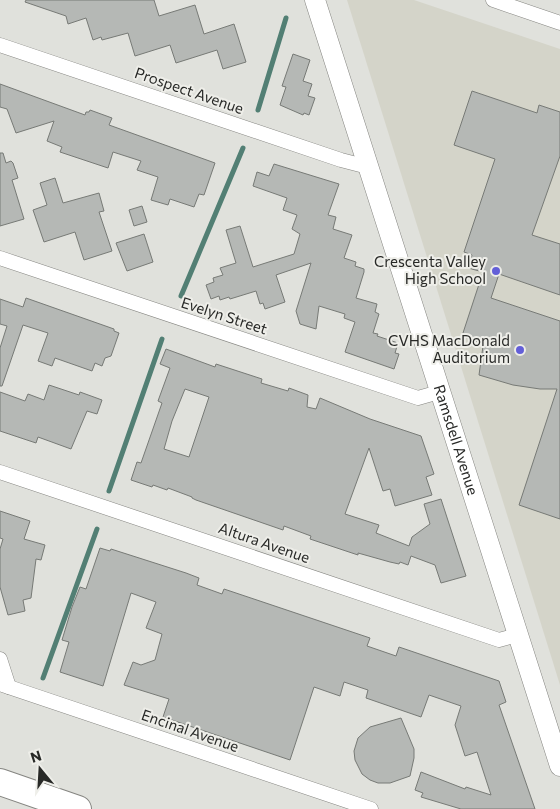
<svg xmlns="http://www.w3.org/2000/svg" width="560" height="809" viewBox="0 0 560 809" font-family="Commissioner,sans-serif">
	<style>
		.built { fill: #d4d4c9 }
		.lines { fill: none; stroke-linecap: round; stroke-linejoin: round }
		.stream { stroke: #527f74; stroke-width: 5 }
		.building { fill: #b5b8b5; stroke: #777a76; fill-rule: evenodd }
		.street-casing { stroke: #858581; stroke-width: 15 }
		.secondary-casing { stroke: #858581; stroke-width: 21 }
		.highway-casing { stroke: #858581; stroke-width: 28 }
		.street { stroke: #fff; stroke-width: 14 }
		.secondary { stroke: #fff; stroke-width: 20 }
		.highway { stroke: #fff; stroke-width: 26 }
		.poi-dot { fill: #635fd8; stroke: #eeeee9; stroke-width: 2 }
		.labels { text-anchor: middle; stroke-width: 4; stroke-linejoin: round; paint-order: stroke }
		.street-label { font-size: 15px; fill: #282927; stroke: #eeeee9 }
		.poi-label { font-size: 15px; fill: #282927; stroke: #eeeee9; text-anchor: end }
	</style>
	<rect width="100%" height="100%" fill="#e0e1dc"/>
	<path class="built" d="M347 0H414L560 49V685Z"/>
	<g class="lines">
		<g class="stream">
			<path d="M258 110 286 18"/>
			<path d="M181 296 243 148"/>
			<path d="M109 491 162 339"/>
			<path d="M43 678 97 529"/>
		</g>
	</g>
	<g class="building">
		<path d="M26 0H154L159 16 195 5 204 34 234 24 246 62 223 69 217 50 176 63 170 45 135 56 128 33 102 40 101 37 93 40 86 18 68 24 66 16 25 2Z"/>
		<path d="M293 54 310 60 303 81 312 84 308 96 315 98 309 115 304 113 303 115 280 105 286 87 282 86Z"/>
		<path d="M0 84 85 115 86 112H89L90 110 112 118 109 125 215 163 204 195 199 194 194 207 170 199 168 205 151 200 158 177 137 170 141 161 113 152 108 168 60 152 62 147 47 141 54 121 16 133 7 109 0 107Z"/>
		<path d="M472 91 537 113 539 105 560 112V156L532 235 560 244V295L499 274 491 298 560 321V519L519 505 557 389H540L513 385 479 375 483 346 477 344 478 342 462 336 483 272 468 268 472 255 464 252 495 159 454 145Z"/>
		<path d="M0 153H3L6 163 11 161 13 163 18 178 12 180 24 219 0 226Z"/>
		<path d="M274 164 339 184 328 215 336 217 333 229 352 235 344 258 356 262 355 266 364 269V272L356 298 377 304 375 312 379 314 373 333 378 334 377 336 398 343 395 353 399 354 394 369 345 352 355 322 344 318 345 314 319 306 316 329 300 324 296 311 311 263 276 275 285 302 265 309 263 303 260 304 256 291 230 299 229 297 220 300 219 296 211 299 206 285 214 282 213 278 223 275 220 268 236 263 226 230 240 226 253 267 294 254 300 234 292 229 297 215 283 210 287 198 253 186 257 172 269 176Z"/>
		<path d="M55 178 63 203 99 193 104 211 99 212 112 251 84 260 75 232 44 242 33 210 47 205 40 183Z"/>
		<path d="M142 206 147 222 134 226 129 210Z"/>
		<path d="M144 234 153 262 127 271 116 243Z"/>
		<path d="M26 298 114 329V331L119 333 111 356 105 358 102 366 95 363 92 371 55 358 52 366 38 361 48 333 23 325 2 386H0V348L7 326 0 324V299L23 307Z"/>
		<path d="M166 349 215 367 216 364 262 379 261 383 288 391 289 388 308 395 307 407 316 409 320 398 370 419 421 436 434 474 426 477 432 495 395 506 390 489 383 491 369 448 345 514 379 525 376 533 409 546 412 537 430 524 424 504 441 499 466 576 441 583 435 565 411 556 408 565 400 562 399 564 390 562 358 553V555L310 539 311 536 284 526 283 530 196 500 192 498V497L168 488 167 490 153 485 152 487 131 480 137 462 141 463 162 403 158 401 170 368 160 364ZM185 389 209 397 189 457 164 449 172 421Z"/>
		<path d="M49 385 79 395 80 392 102 400 97 414 87 411 71 449 38 437 36 443 0 431V392L25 401 28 394 44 400Z"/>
		<path d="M0 511 30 521 24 539 45 545 41 560 36 559 31 598 23 600 25 611 8 615 0 587V549L3 539 0 538Z"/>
		<path d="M100 548 110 551 111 549 186 573 199 578 197 585 222 594 224 589 370 638 367 646 396 656 399 647 499 681 506 702 499 705 535 809H461L421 797 423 793 415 790 421 772 465 789 466 787 491 795 477 752 465 756 455 725 461 706 429 695 421 717 366 698 368 690 344 682 340 696 314 687 290 760 163 717 169 699 124 685 133 662 141 665 155 660 162 634 146 628 156 602 131 593 103 686 60 672 69 642 62 640 72 607 80 587 86 589Z"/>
		<path d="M401 718 414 749V758L410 776 390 783H378L370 780 362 774 355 760 354 751 358 738 370 727Z"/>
	</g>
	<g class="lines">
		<g class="street-casing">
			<g id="street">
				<path d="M493 0 560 23"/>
				<path d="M0 45 341 160 368 167"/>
				<path d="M0 258 418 398 439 392"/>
				<path d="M0 472 499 640 517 635"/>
				<path d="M0 659 9 687"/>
				<path d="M0 684 371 809"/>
			</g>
		</g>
		<g class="secondary-casing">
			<g id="secondary">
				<path id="s1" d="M315 0 560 766"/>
			</g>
		</g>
		<g class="highway-casing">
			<path id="highway" d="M0 782 78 809"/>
		</g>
		<use href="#street" class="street"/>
		<use href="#secondary" class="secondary"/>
		<use href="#highway" class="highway"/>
	</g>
	<g class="poi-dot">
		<circle cx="496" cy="271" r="5"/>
		<circle cx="520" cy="350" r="5"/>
	</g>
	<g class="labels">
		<g class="street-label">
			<text transform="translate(189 91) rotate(19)" y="5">Prospect Avenue</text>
			<text transform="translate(224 316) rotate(18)" y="5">Evelyn Street</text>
			<text dy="5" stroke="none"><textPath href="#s1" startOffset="462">Ramsdell Avenue</textPath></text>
			<text transform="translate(264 543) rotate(19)" y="5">Altura Avenue</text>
			<text transform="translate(190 731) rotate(19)" y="5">Encinal Avenue</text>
		</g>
		<g class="poi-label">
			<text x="486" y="267">Crescenta Valley<tspan x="486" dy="17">High School</tspan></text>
			<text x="510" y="346">CVHS MacDonald<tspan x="510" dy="17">Auditorium</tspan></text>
		</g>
	</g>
	<g transform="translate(40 769) rotate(342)" stroke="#eeeee9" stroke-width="4" paint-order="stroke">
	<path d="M0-4L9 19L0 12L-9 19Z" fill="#282927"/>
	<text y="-8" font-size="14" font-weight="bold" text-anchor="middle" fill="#282927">N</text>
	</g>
</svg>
